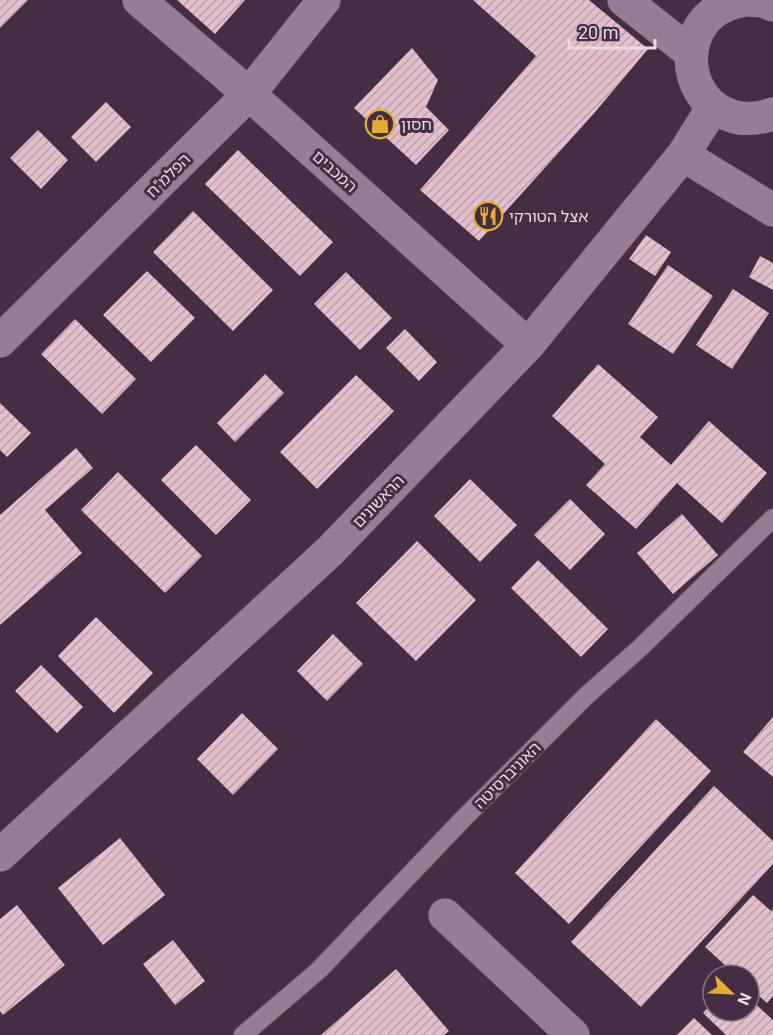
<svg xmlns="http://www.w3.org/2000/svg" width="773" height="1035" viewBox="0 0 773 1035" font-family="Roboto,'Noto Sans Hebrew',sans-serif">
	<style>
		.building { fill: url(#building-hatch) }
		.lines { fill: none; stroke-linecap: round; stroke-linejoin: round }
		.service-casing { stroke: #604d5e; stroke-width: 20 }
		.minor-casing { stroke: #604d5e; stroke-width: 34 }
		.tertiary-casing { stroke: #604d5e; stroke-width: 34 }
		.service { stroke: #977d94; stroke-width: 18 }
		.minor { stroke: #977d94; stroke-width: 33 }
		.tertiary { stroke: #977d94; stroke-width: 33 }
		.labels { text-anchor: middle; stroke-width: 6; stroke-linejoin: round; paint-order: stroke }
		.poi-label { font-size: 16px; fill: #e9dae7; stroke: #452e43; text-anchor: start }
		.street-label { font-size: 16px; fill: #e9dae7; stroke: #452e43 }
	</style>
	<defs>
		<pattern id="building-hatch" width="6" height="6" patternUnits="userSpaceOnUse" patternTransform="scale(1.5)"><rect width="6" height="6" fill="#e3becd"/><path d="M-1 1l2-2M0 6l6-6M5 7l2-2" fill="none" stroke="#bc9fab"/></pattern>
	</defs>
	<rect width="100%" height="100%" fill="#452e43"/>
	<g class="building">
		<path d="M0 0H28L0 28Z"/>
		<path d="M177 0H245L215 34Z"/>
		<path d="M473 0H589L648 49 596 111 479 241 420 190 536 56Z"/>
		<path d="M412 48 438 80 426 107 449 130 416 165 354 108Z"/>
		<path d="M106 102 131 127 96 162 71 137Z"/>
		<path d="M38 130 68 160 41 189 10 158Z"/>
		<path d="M238 150 333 242 300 276 205 184Z"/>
		<path d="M193 211 273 290 233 331 153 252Z"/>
		<path d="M646 235 671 252 655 276 629 259Z"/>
		<path d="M760 256 773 263V290L749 277Z"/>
		<path d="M668 265 713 296 673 354 628 324Z"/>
		<path d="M147 271 195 318 151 362 103 315Z"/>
		<path d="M346 272 392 318 360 350 314 304Z"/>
		<path d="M733 289 769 313 732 369 696 345Z"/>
		<path d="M75 319 136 379 102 414 41 354Z"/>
		<path d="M405 329 437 362 419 381 386 348Z"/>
		<path d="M598 364 658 417 640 437 671 465 709 421 767 473 722 523 677 483 636 529 586 485 605 464 552 416Z"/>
		<path d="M265 374 284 393 235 442 217 423Z"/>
		<path d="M356 375 394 411 317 489 280 452Z"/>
		<path d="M0 403 31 433 7 457 0 450Z"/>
		<path d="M196 445 251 500 216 535 161 480Z"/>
		<path d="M76 448 93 468 45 510 82 553 0 625V515Z"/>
		<path d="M118 472 202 556 165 593 81 510Z"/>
		<path d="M470 479 517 525 480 562 434 516Z"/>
		<path d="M570 499 605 534 570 570 534 535Z"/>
		<path d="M682 514 718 555 673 594 637 553Z"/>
		<path d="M417 541 476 600 416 661 356 603Z"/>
		<path d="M538 560 608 629 581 657 511 588Z"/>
		<path d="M96 617 153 673 114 713 58 656Z"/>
		<path d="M333 634 363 664 327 701 297 671Z"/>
		<path d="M41 665 83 707 57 733 15 691Z"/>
		<path d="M242 713 278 749 233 795 197 759Z"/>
		<path d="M773 717V777L743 752Z"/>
		<path d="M656 719 711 771 569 924 515 873Z"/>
		<path d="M714 786 773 841V864L641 1007 571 942Z"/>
		<path d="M120 838 165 895 103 945 58 888Z"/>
		<path d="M753 895 771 911 773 909V996L767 1003 749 987V975H736L705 947Z"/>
		<path d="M17 905 65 965 3 1015 0 1011V919Z"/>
		<path d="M173 940 205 981 175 1005 143 964Z"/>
		<path d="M396 969 449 1031 444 1035H321Z"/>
		<path d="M749 998 773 1020V1035H726L703 1013 713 1002V1011H749Z"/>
		<path d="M694 1018 712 1035H677Z"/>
	</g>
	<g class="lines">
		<g class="service-casing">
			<path id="service" d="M243 1035 319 970 462 820 586 696 641 647 773 518"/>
		</g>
		<g class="minor-casing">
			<g id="minor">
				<path d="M139 0 249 94 528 345"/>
				<path d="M683 155 773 210"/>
				<path d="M0 341 249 94 324 0"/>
				<path d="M0 855 330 551 528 345 683 155 713 107"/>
				<path d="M445 915 573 1035"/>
			</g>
		</g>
		<g class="tertiary-casing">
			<g id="tertiary">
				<path d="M624 0 691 53"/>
				<path d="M744 0C734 2 723 5 714 12 677 40 687 103 732 116 745 121 760 118 773 114"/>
				<path d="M750 0 763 1 773 5"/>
			</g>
		</g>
		<use href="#service" class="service"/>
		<use href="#minor" class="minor"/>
		<use href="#tertiary" class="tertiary"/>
	</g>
	<defs>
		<g id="shop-ring" transform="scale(1.5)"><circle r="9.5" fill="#452e43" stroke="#e5ad36" stroke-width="1.5"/><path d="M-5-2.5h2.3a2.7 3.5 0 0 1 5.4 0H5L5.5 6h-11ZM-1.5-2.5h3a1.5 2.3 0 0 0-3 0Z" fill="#e5ad36"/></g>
		<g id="restaurant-ring" transform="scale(1.5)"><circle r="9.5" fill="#452e43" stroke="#e5ad36" stroke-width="1.5"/><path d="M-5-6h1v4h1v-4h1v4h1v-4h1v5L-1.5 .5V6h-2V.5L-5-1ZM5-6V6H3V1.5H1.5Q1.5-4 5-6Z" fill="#e5ad36"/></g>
	</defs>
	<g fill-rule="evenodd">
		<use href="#shop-ring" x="380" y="124"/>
		<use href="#restaurant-ring" x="488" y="216"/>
	</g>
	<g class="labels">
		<g class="poi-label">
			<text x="401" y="130">חסון</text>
			<text x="509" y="222">אצל הטורקי</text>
		</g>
		<g class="street-label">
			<text transform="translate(335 171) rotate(42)" y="6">המכבים</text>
			<text transform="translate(168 175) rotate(-45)" y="6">הפלמ"ח</text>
			<text transform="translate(378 501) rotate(-46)" y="6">הראשונים</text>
			<text transform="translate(507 775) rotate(-45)" y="6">האוניברסיטה</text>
		</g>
	</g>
	<g transform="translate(731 993) rotate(114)"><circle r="28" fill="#452e43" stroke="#877385" stroke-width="1.5"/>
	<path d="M0-4.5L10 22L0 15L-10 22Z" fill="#e5ad36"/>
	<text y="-9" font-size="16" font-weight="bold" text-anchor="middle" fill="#e9dae7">N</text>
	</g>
	<path d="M569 39v9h86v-9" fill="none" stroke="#e9dae7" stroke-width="3"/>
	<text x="578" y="39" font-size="18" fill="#e9dae7" stroke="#452e43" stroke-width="4.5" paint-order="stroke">20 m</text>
</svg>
